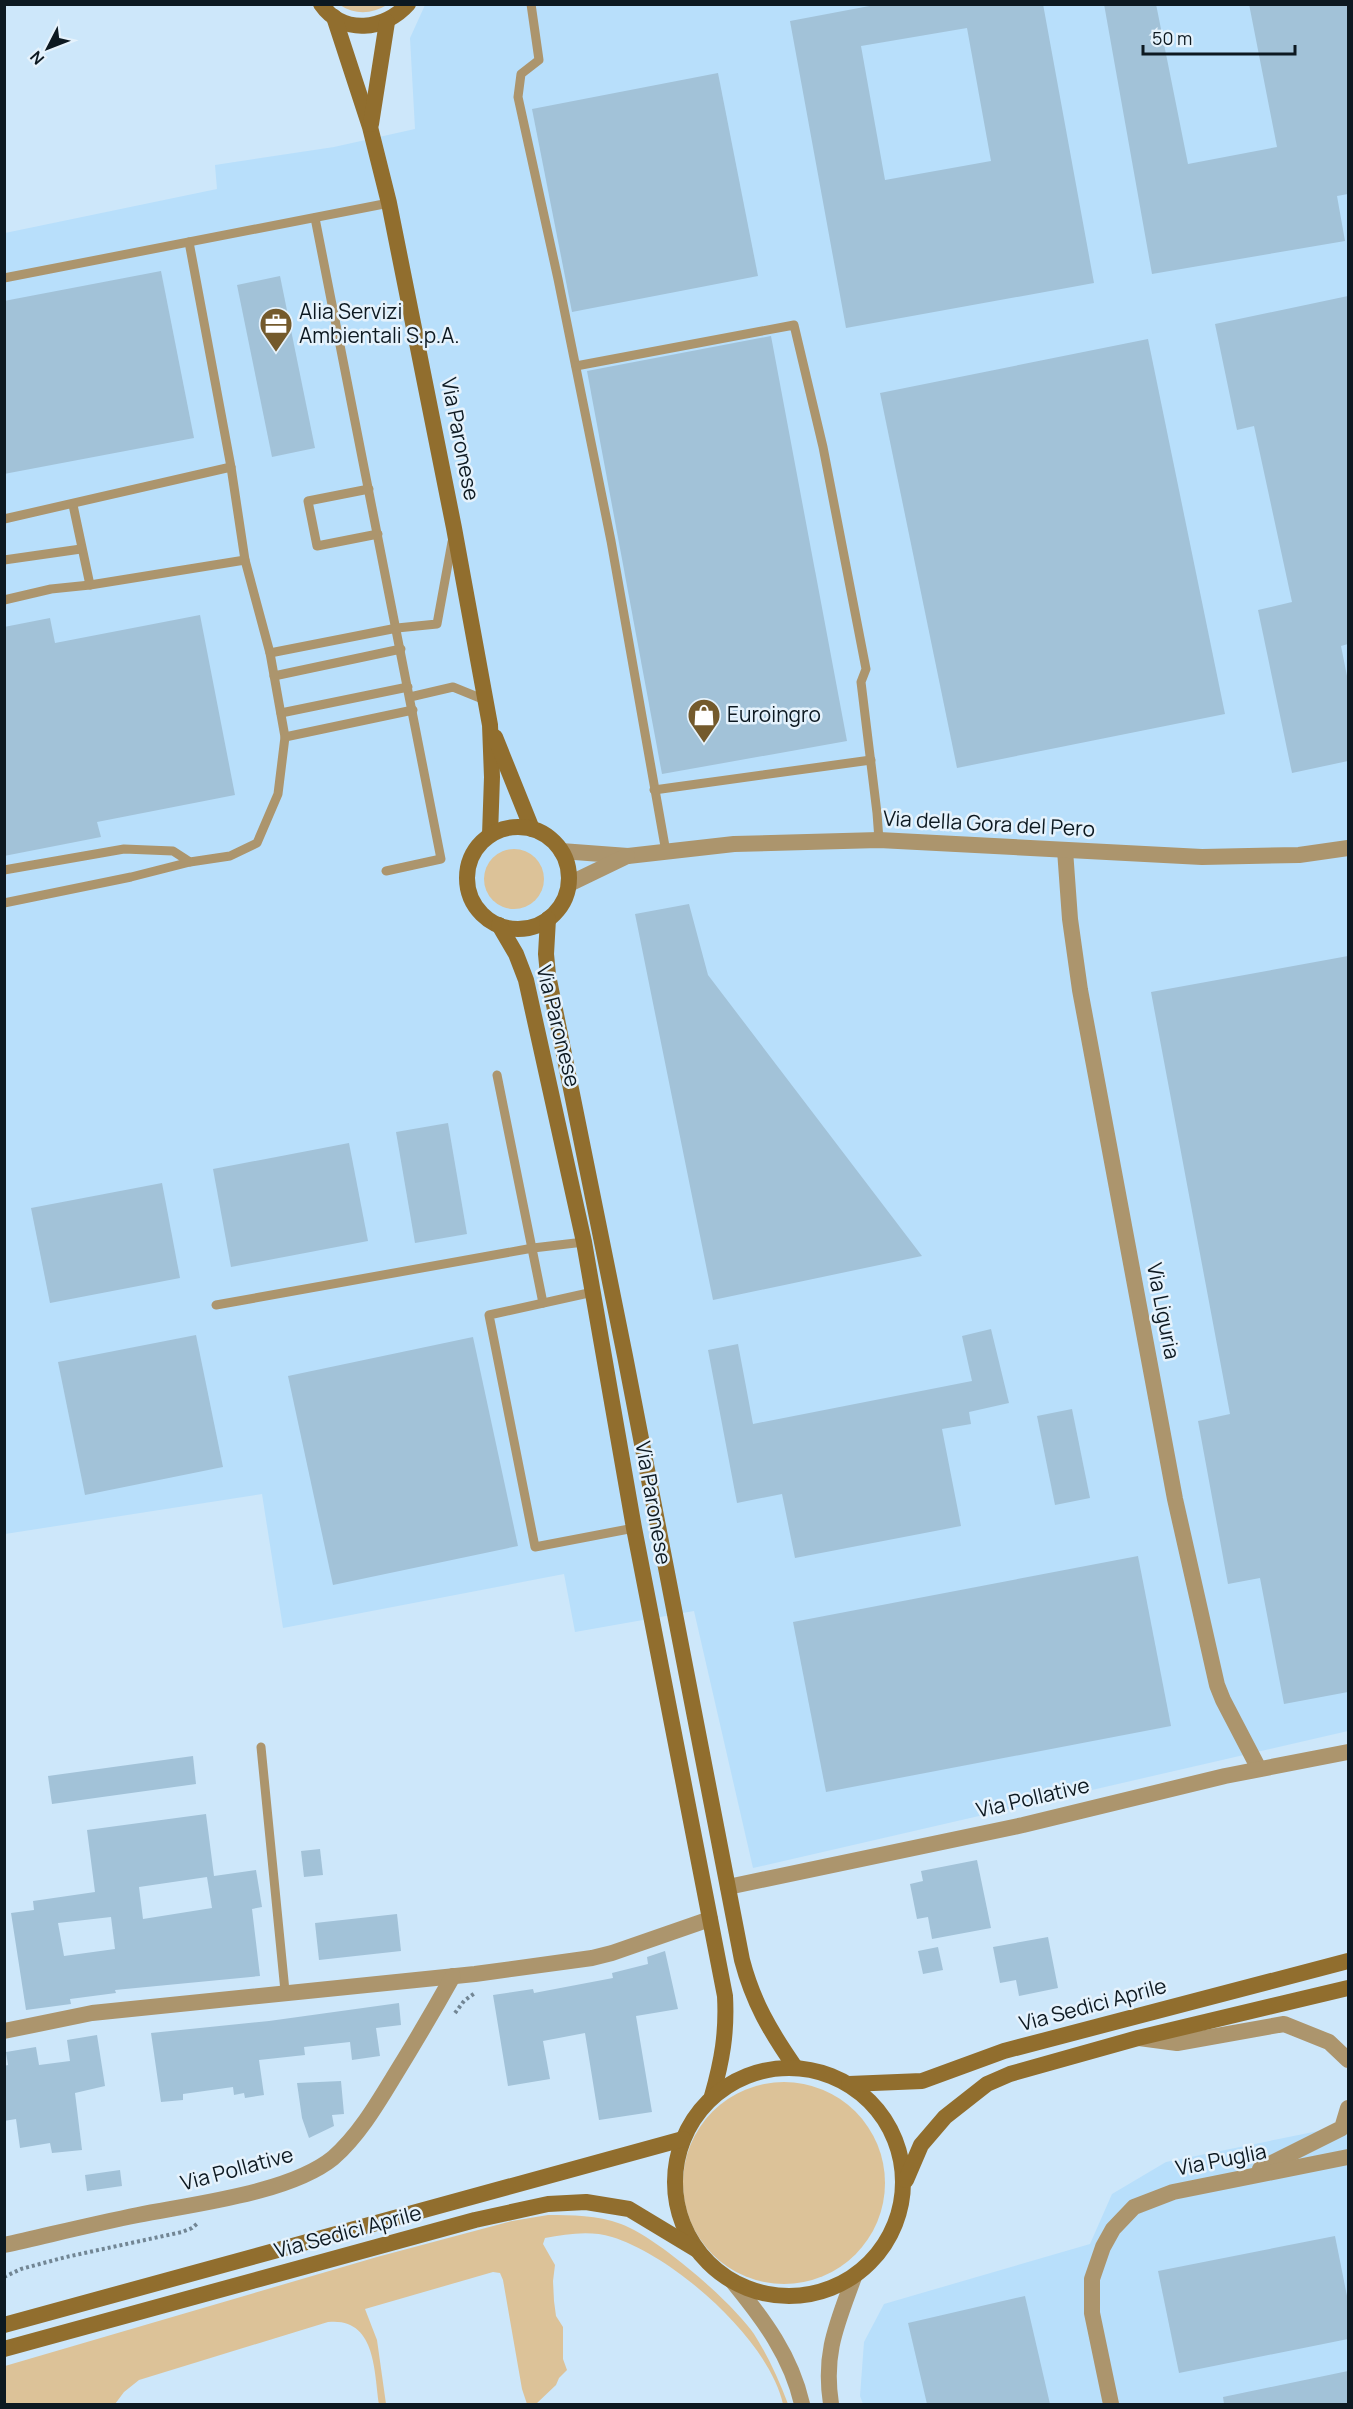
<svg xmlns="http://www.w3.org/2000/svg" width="1353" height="2409" viewBox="0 0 1353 2409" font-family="Manrope,sans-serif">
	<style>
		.built { fill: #b8dffb }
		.green { fill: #dcc298 }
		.building { fill: #a2c2d8; fill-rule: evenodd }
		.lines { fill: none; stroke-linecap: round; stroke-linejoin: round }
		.path { stroke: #728694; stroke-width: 4; stroke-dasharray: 3 3; stroke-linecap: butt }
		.service { stroke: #ac956d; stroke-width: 9 }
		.minor { stroke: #ac956d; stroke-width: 16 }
		.tertiary { stroke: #ac956d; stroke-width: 16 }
		.secondary { stroke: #916e2e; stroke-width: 16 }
		.labels { text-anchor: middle; stroke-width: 5; stroke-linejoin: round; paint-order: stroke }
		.poi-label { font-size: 21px; fill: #0d1921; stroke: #e5f2fc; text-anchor: start }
		.street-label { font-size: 21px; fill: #0d1921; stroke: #e5f2fc }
	</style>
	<rect width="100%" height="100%" fill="#cde7fa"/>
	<g class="built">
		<path d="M425 5H1348V1731L753 1868 694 1611 575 1632 564 1574 283 1628 262 1494 5 1534V233L217 189 215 165 334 147 415 129 410 38Z"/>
		<path d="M1348 2125V2404H863L860 2396 864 2342 884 2304 1090 2244 1112 2194 1166 2162Z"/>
	</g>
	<g class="green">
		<path d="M340 5H387C372 14 355 15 340 5Z"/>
		<circle cx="514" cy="879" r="30"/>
		<circle cx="784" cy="2183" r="101"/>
		<path d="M548 2215C572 2215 597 2215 621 2224 657 2237 732 2302 754 2334 768 2356 779 2380 788 2404H783C769 2340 674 2256 612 2237 590 2230 567 2234 545 2238L543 2244 555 2265 553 2281 554 2301 556 2316 563 2327V2359L567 2370 559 2378 556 2385 536 2404H527L522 2389 503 2280 500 2273 493 2272 365 2309 377 2340 386 2404H379C374 2371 376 2317 328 2322L139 2380 124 2392 115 2404H5V2366L377 2257 512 2221Z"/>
	</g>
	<g class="building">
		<path d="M880 4H1043L1094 283 846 328 790 21ZM967 28 991 161 885 180 861 46Z"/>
		<path d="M1104 4H1156L1188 164 1277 147 1249 4H1348V194L1337 196 1345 241 1152 274Z"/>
		<path d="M718 73 758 276 572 312 532 109Z"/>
		<path d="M161 271 194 438 4 474V301Z"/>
		<path d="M280 276 315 448 272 457 237 285Z"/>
		<path d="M1348 296V644L1341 646 1348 681V761L1292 773 1258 610 1292 602 1254 426 1237 430 1215 324Z"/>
		<path d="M771 336 847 741 662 774 587 371Z"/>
		<path d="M1148 339 1225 714 957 768 880 393Z"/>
		<path d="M200 615 235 795 97 822 101 837 4 856V627L50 618 55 643Z"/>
		<path d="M689 904 708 975 922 1256 713 1300 635 914Z"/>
		<path d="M1348 956V1692L1284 1704 1260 1578 1228 1584 1198 1421 1230 1414 1151 992Z"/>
		<path d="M448 1123 467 1234 415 1243 396 1132Z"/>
		<path d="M349 1143 368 1241 231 1267 213 1169Z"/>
		<path d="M162 1183 180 1278 50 1303 31 1208Z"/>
		<path d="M991 1329 1009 1403 969 1412 971 1424 942 1429 961 1526 795 1558 782 1494 737 1503 708 1350 738 1344 753 1424 972 1381 962 1336Z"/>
		<path d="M196 1335 223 1467 85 1495 58 1362Z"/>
		<path d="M473 1337 518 1546 333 1585 288 1376Z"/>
		<path d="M1072 1409 1090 1498 1055 1505 1037 1416Z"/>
		<path d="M1138 1556 1171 1726 826 1792 793 1622Z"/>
		<path d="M193 1756 196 1784 52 1804 48 1776Z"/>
		<path d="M206 1814 214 1876 256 1870 262 1907 252 1909 260 1976 115 1990 116 1993 70 1999 71 2004 26 2010 11 1913 34 1910 33 1901 95 1892 87 1830ZM207 1877 212 1908 143 1919 139 1887ZM111 1917 115 1949 64 1956 58 1923Z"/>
		<path d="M320 1849 323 1875 304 1877 301 1851Z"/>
		<path d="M977 1860 991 1928 932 1939 928 1917 917 1919 910 1884 923 1881 921 1871Z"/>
		<path d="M397 1914 401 1951 319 1960 315 1923Z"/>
		<path d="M1048 1937 1058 1988 1019 1996 1016 1980 1000 1983 993 1947Z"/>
		<path d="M938 1947 943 1970 923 1974 918 1951Z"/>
		<path d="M665 1951 678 2009 636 2016 652 2112 599 2120 585 2033 543 2041 550 2079 508 2086 493 1995 533 1989 534 1993 613 1978 612 1973 648 1964 647 1957Z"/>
		<path d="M399 2003 401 2025 376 2028 380 2056 352 2060 350 2042 304 2047 305 2055 259 2060 264 2095 245 2098 244 2093 234 2095 233 2087 183 2094V2100L161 2102 151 2033 269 2021Z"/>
		<path d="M97 2035 105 2086 75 2093 82 2150 52 2153 50 2143 20 2148 16 2119 4 2121V2066L8 2065 6 2052 36 2047 39 2065 70 2061 67 2040Z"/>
		<path d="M341 2081 344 2114 332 2115 334 2126 309 2138 302 2118 297 2083Z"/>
		<path d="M120 2170 122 2186 87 2191 85 2175Z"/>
		<path d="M1335 2236 1348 2301V2339L1179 2373 1158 2271Z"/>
		<path d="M1025 2296 1050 2404H927L908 2323Z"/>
		<path d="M1348 2371V2404H1224L1223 2397Z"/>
	</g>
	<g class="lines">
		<g class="path">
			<path d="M455 2013 464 2001 475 1993"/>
			<path d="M4 2277 21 2269 66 2257 182 2232 192 2228 199 2222"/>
		</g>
		<g class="service">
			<path d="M531 4 539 60 521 74 518 97 558 279 611 541 666 852"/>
			<path d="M315 218 441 859 386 871"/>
			<path d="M4 278 389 203"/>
			<path d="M576 366 794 325 823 447 866 669 861 682 877 813 879 840"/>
			<path d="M369 489 308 501 317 546 378 534"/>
			<path d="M73 505 90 585"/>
			<path d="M4 519 231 467"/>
			<path d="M4 560 81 549"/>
			<path d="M4 600 51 589 90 585 245 560"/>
			<path d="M270 653 397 628 437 624 452 542"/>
			<path d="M274 676 401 649"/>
			<path d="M410 697 453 687 485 700"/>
			<path d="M281 713 408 687"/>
			<path d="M285 737 413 710"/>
			<path d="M654 790 871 760"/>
			<path d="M4 870 124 849 173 851 190 862 230 856 257 843 278 794 285 737 270 653 245 560 231 467 189 242"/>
			<path d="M4 903 131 877 190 862"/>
			<path d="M497 1075 543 1303"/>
			<path d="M593 1292 489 1315 535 1547 634 1528"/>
			<path d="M216 1305 533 1248 584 1242"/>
			<path d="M261 1747 285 1991"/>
		</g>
		<g class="minor">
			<path d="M1065 850 1070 919 1080 990 1175 1499 1217 1685 1223 1700 1259 1769"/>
			<path d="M561 851 628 856 734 844 879 840 1202 857 1299 855 1348 848"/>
			<path d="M569 884 627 856"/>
			<path d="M728 1887 1023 1825 1225 1776 1348 1752"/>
			<path d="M4 2031 92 2013 475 1974 592 1958 612 1953 710 1919"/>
			<path d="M1139 2038 1177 2043 1284 2024 1329 2042 1348 2060"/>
			<path d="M1260 2169 1342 2128 1348 2108"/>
			<path d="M4 2245C49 2235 93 2224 138 2215 193 2204 290 2193 333 2158 358 2136 376 2106 393 2078 414 2044 434 2010 453 1976"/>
			<path d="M1111 2404 1092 2313V2279L1103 2247 1113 2229 1134 2207 1173 2192 1348 2157"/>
		</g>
		<g class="tertiary">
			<path d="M733 2282C764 2320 791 2356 802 2404"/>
			<path d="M831 2404C823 2353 837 2324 854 2277"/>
		</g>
		<g class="secondary">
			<path d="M321 4C343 36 385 30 408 4"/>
			<path d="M334 17 370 127 389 203 454 528 490 725 492 777 490 835"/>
			<path d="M371 124 387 22"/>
			<path d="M495 737 532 829"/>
			<circle cx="518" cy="878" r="51"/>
			<path d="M548 919 546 954 548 975 625 1356 742 1960C753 2002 770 2031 795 2067"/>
			<path d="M499 925 516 954 526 980 584 1242 634 1528 725 1996C727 2033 722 2061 712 2096"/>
			<circle cx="789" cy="2182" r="114"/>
			<path d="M849 2084 922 2081 1004 2051 1348 1961"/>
			<path d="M906 2180 921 2145 945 2117 987 2084 1010 2074 1138 2038 1348 1988"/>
			<path d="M4 2325 683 2139"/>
			<path d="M4 2349 475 2220 548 2204 586 2202 629 2209 697 2250"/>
		</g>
	</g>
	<defs>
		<g id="office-pin" transform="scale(1.725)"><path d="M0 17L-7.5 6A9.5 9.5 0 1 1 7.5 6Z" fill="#745a2c" stroke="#e5f2fc"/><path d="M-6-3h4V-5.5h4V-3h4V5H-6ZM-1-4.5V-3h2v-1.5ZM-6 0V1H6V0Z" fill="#fff"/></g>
		<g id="shop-pin" transform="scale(1.725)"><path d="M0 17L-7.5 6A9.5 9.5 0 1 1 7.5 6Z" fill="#745a2c" stroke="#e5f2fc"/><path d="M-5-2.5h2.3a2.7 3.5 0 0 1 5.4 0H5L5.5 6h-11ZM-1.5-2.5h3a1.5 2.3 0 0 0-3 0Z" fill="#fff"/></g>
	</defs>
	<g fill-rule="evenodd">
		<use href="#office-pin" x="276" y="324"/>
		<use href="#shop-pin" x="704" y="715"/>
	</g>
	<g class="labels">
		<g class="poi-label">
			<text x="299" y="319">Alia Servizi<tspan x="299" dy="24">Ambientali S.p.A.</tspan></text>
			<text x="727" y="722">Euroingro</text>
		</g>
		<g class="street-label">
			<text transform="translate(460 439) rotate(79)" y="7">Via Paronese</text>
			<text transform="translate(989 824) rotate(3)" y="7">Via della Gora del Pero</text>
			<text transform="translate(558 1026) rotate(76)" y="7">Via Paronese</text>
			<text transform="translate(1163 1311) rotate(79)" y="7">Via Liguria</text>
			<text transform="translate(653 1503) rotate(80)" y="7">Via Paronese</text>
			<text transform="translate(1033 1798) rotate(-13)" y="7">Via Pollative</text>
			<text transform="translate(1093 2005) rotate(-15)" y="7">Via Sedici Aprile</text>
			<text transform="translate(1221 2160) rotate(-11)" y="7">Via Puglia</text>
			<text transform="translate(237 2169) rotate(-15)" y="7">Via Pollative</text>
			<text transform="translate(348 2232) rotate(-15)" y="7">Via Sedici Aprile</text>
		</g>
	</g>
	<rect width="1353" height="2409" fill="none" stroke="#0d1921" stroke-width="12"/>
	<g transform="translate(48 48) rotate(228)" stroke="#e5f2fc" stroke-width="4.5" paint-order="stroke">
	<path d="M0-4.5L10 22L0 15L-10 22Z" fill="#0d1921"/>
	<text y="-9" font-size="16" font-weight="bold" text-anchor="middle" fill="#0d1921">N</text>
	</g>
	<path d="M1143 45v9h152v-9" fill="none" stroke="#0d1921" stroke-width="3"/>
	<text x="1152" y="45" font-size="18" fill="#0d1921" stroke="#e5f2fc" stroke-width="4.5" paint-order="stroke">50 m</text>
</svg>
